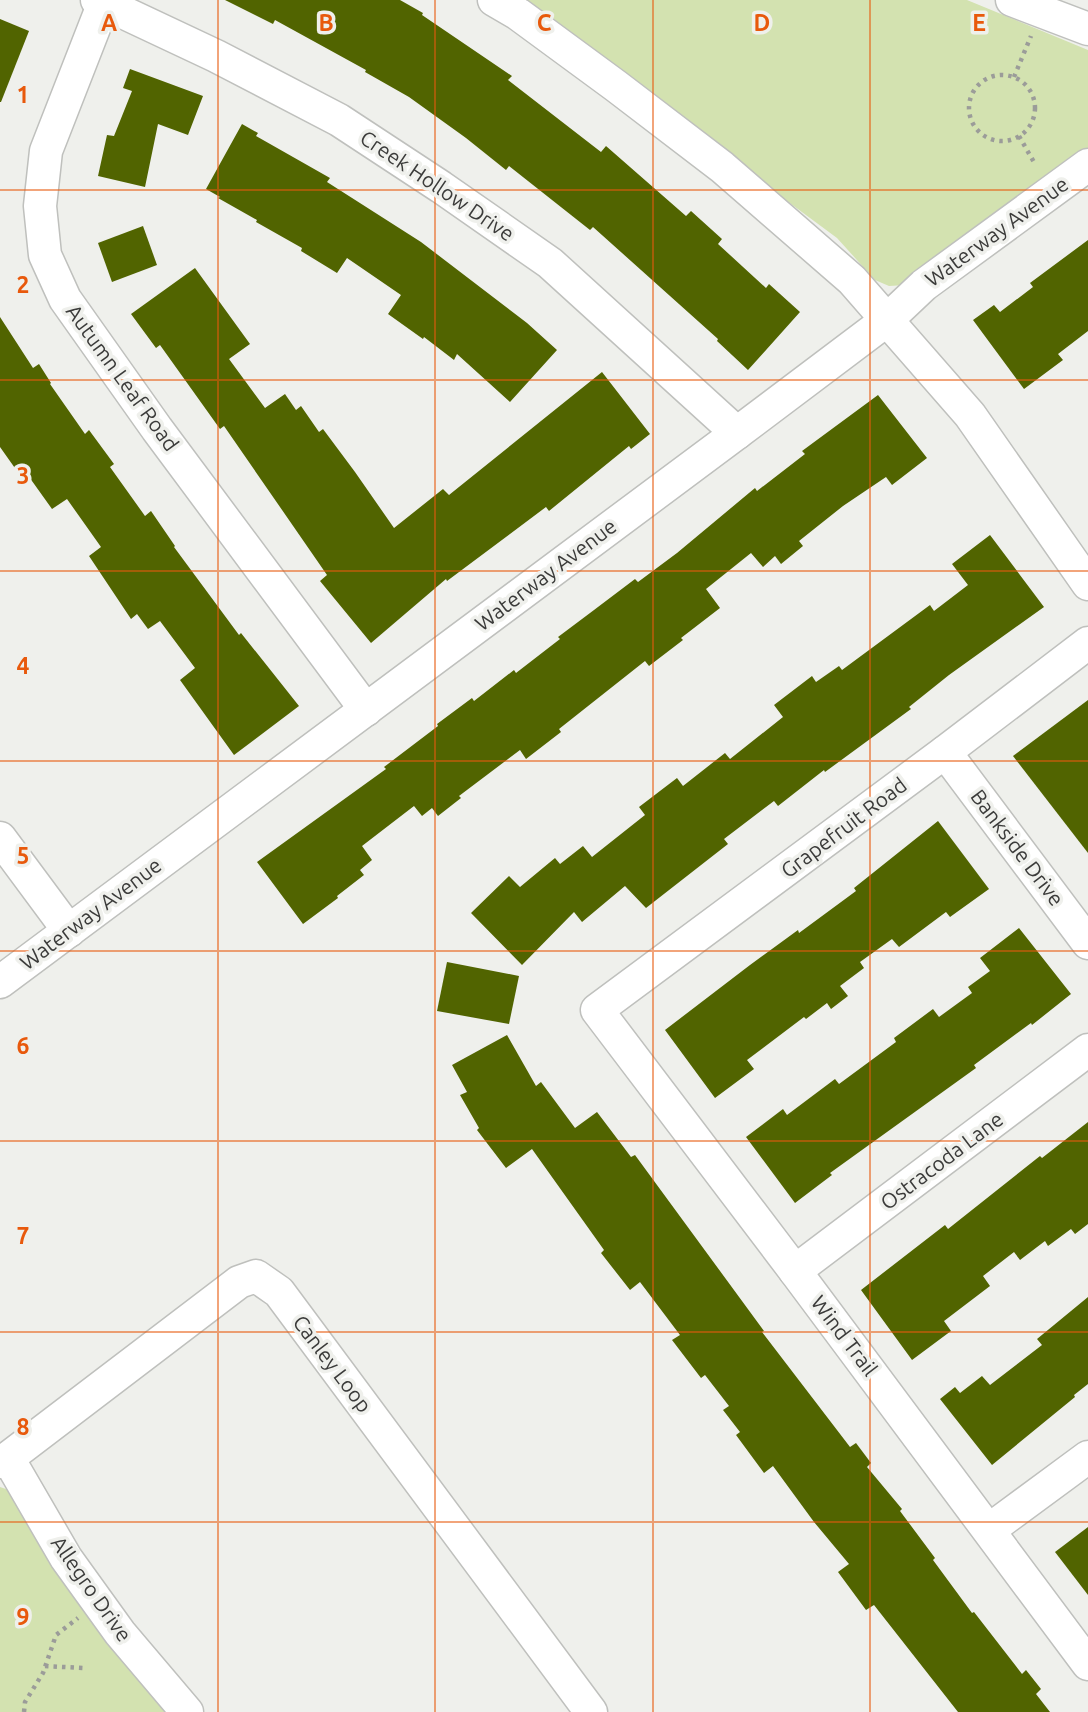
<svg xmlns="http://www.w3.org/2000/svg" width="1088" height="1712" viewBox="0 0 1088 1712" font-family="Ubuntu,sans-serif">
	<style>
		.green { fill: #d3e2b0 }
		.building { fill: #516400 }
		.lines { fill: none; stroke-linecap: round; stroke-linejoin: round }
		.minor-casing { stroke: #bfc0bd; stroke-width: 35 }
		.path { stroke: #9b9c99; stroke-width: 4.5; stroke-dasharray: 3.5 5; stroke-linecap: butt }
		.minor { stroke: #fff; stroke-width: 32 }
		.grid { fill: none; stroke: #e8590c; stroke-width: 2; stroke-opacity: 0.55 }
		.labels { text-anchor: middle; stroke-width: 7; stroke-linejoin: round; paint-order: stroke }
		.street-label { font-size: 21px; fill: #3b3b3a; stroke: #eff0ec }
		.grid-label { font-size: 23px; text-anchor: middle; font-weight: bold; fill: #e8590c; stroke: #eff0ec; stroke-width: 7; stroke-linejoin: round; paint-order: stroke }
	</style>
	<rect width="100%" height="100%" fill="#eff0ec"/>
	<g class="green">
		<path d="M515 0H967L1088 50V149L906 285 889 286 875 280 837 238Z"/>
		<path d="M0 1487 6 1489 18 1500 171 1712H0Z"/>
	</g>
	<g class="building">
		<path d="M225 0H400L423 13 422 15 512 76 508 80 601 152 606 146 686 216 691 211 722 239 718 244 766 288 769 284 800 312 748 370 717 341 718 339 593 227 590 230 509 166 506 170 466 138 409 97 365 72 366 70 275 20 273 24Z"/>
		<path d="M0 19 29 31 1 102H0Z"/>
		<path d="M130 69 203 96 188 135 158 124 145 187 98 176 107 135 114 136 132 91 123 88Z"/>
		<path d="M242 124 258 133 256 136 330 178 327 182 421 242 527 323 557 350 510 402 457 354 454 360 424 337 423 339 388 314 401 295 347 258 337 273 301 251 302 248 256 222 257 220 218 198 220 197 206 189Z"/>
		<path d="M143 226 157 265 112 282 98 243Z"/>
		<path d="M1088 240V331L1058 354 1063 360 1024 389 973 320 994 305 1000 312 1033 287 1030 283Z"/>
		<path d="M195 268 250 344 229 359 265 408 285 394 296 410 301 406 319 432 323 429 355 472 394 528 443 489 449 495 602 372 650 434 631 449 629 446 549 511 546 507 447 581 446 579 371 643 320 581 327 575 224 426 220 429 160 345 156 348 131 314Z"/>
		<path d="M0 317 33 368 39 364 51 383 50 384 85 434 89 430 114 464 110 467 145 516 151 511 175 546 174 547 239 635 241 633 299 706 234 755 180 680 195 668 160 621 148 629 137 614 131 619 89 556 101 547 67 499 52 509 22 467 17 471 0 447Z"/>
		<path d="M878 395 927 458 892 485 886 477 843 506 799 541 803 546 781 564 775 556 763 567 751 553 706 589 720 608 681 638 683 640 649 666 645 661 559 729 561 732 526 759 520 750 459 796 461 798 438 816 432 808 422 816 414 806 362 846 372 860 360 870 364 875 337 896 338 898 303 924 257 862 386 769 384 767 438 726 437 724 472 698 474 701 514 670 516 673 560 639 558 637 594 610 635 579 638 582 677 553 755 488 757 491 805 454 802 451Z"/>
		<path d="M990 535 1044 607 949 675 909 707 911 709 825 772 824 770 778 806 774 801 724 839 728 844 646 908 625 886 582 922 574 912 522 965 471 913 509 876 520 887 555 858 560 864 583 846 592 857 645 815 639 807 677 778 683 786 725 753 730 759 783 717 774 705 812 676 816 682 839 666 842 670 930 605 934 611 968 585 952 564Z"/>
		<path d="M1088 700V853L1013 756Z"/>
		<path d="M938 821 989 889 950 917 946 912 899 947 892 939 860 962 864 968 840 986 848 996 831 1009 827 1003 806 1019 804 1017 747 1060 754 1069 715 1098 665 1030 750 965 798 930 799 933 856 891 854 888Z"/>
		<path d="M1019 928 1071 994 1032 1025 1031 1023 974 1065 976 1068 830 1173 832 1175 795 1203 746 1137 783 1109 787 1115 835 1079 839 1084 896 1042 894 1038 933 1009 939 1017 972 993 968 987 990 971 980 958Z"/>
		<path d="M447 962 519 976 509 1024 437 1011Z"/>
		<path d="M507 1035 536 1086 541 1082 575 1128 597 1112 631 1157 635 1155 764 1331 762 1332 850 1447 856 1443 871 1463 867 1467 902 1509 900 1511 935 1558 933 1560 972 1613 974 1612 1022 1674 1026 1670 1041 1689 1036 1694 1050 1712H958L874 1605 866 1610 838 1572 849 1564 814 1522 773 1466 764 1473 736 1435 740 1432 723 1410 729 1406 705 1375 701 1378 672 1340 680 1335 640 1282 630 1290 601 1253 604 1250 532 1149 506 1168 477 1130 479 1128 460 1095 467 1092 452 1065Z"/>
		<path d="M1088 1122V1224L1075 1234 1071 1229 1048 1246 1045 1241 1020 1260 1014 1252 983 1276 990 1286 944 1321 951 1331 912 1360 861 1290 945 1225 948 1229 1040 1156 1042 1158Z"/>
		<path d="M1088 1297V1384L1074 1395 1075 1397 992 1465 940 1399 955 1387 960 1393 982 1376 990 1385 1042 1345 1037 1339Z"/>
		<path d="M1088 1527V1595L1055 1552Z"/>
	</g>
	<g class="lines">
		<g class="minor-casing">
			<g id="minor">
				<path d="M97 0 216 56 339 120 441 187 550 263 737 433"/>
				<path d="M105 0 46 151 40 206 45 255 65 299 157 429 366 710"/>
				<path d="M494 0 518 14 616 86 722 167 852 280 970 415 1088 584"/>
				<path d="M1012 0 1088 29"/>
				<path d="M1088 643 945 752 597 1010 795 1271 1088 1664"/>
				<path d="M945 752 1088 943"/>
				<path d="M0 838 69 931"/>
				<path d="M0 982 737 433 887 320 924 285 1088 165"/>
				<path d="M795 1271 1088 1050"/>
				<path d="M8 1458 66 1558 120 1633 187 1712"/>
				<path d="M0 1462 8 1458 239 1282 256 1276 279 1292 591 1712"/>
				<path d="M989 1530 1088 1457"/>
			</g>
		</g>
		<g class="path">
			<circle cx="1002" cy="108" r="33"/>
			<path d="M1014 77 1031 36"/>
			<path d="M1019 136 1035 164"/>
			<path d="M45 1666 83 1668"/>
			<path d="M24 1712 25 1702 43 1673 56 1635 78 1618"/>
		</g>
		<use href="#minor" class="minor"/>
	</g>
	<path class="grid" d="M218 0V1712M435 0V1712M653 0V1712M870 0V1712M0 190H1088M0 380H1088M0 571H1088M0 761H1088M0 951H1088M0 1141H1088M0 1332H1088M0 1522H1088"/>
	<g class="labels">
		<g class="street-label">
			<text transform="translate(437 186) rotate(34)" y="7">Creek Hollow Drive</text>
			<text transform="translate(997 232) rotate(-36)" y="7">Waterway Avenue</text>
			<text transform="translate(122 378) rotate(54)" y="7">Autumn Leaf Road</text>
			<text transform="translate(546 575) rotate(-37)" y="7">Waterway Avenue</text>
			<text transform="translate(844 828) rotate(-37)" y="7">Grapefruit Road</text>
			<text transform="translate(1017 848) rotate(53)" y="7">Bankside Drive</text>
			<text transform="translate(91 914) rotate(-37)" y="7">Waterway Avenue</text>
			<text transform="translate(942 1161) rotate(-37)" y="7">Ostracoda Lane</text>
			<text transform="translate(844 1336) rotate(53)" y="7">Wind Trail</text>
			<text transform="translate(332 1364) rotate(53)" y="7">Canley Loop</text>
			<text transform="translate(91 1589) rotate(55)" y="7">Allegro Drive</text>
		</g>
	</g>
	<g class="grid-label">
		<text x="109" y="31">A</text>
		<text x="326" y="31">B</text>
		<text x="544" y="31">C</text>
		<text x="762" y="31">D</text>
		<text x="979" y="31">E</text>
		<text x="23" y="103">1</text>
		<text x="23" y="293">2</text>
		<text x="23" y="484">3</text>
		<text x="23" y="674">4</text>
		<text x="23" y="864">5</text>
		<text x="23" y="1054">6</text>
		<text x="23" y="1244">7</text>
		<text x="23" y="1435">8</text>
		<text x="23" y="1625">9</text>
	</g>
</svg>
